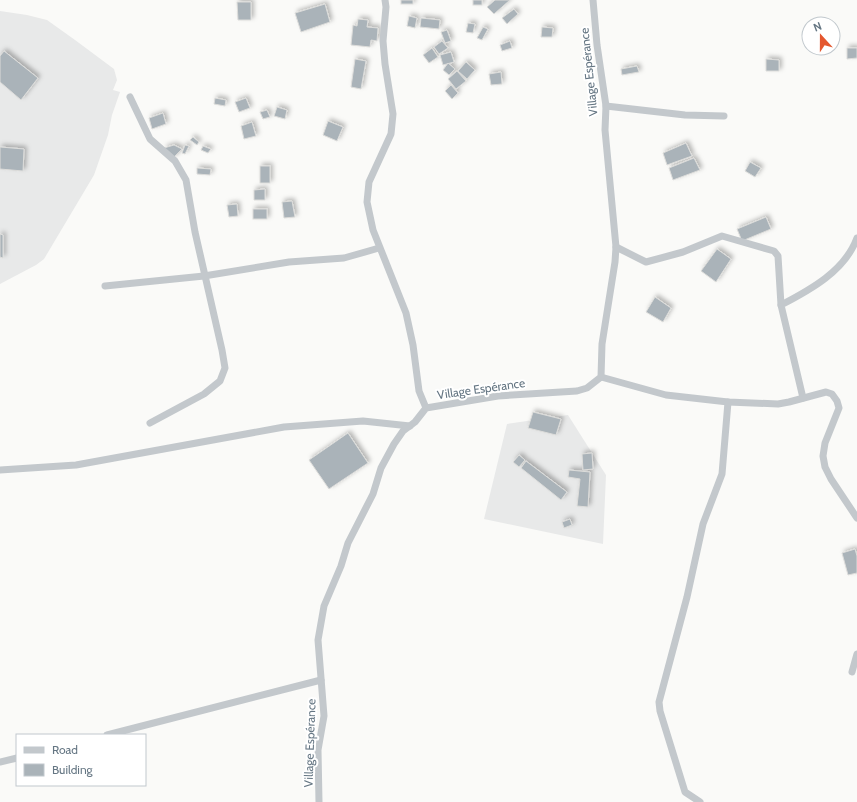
<svg xmlns="http://www.w3.org/2000/svg" width="857" height="802" viewBox="0 0 857 802" font-family="Cabin,sans-serif">
	<style>
		.built { fill: #e8e9e9 }
		.building { fill: #aab3b9; stroke: #dcdcda; filter: url(#shadow) }
		.lines { fill: none; stroke-linecap: round; stroke-linejoin: round }
		.minor { stroke: #c3c8cc; stroke-width: 7 }
		.labels { text-anchor: middle; stroke-width: 4; stroke-linejoin: round; paint-order: stroke }
		.street-label { font-size: 12px; fill: #657683; stroke: #fff }
	</style>
	<defs>
		<filter id="shadow"><feDropShadow dx="2.5" dy="-2.5" stdDeviation="2" flood-color="#0004"/></filter>
	</defs>
	<rect width="100%" height="100%" fill="#fafaf8"/>
	<g class="built">
		<path d="M0 11 27 15 47 20 75 40 114 69 117 80 113 90 120 92 112 115 108 135 94 175 44 259 36 265 0 284Z"/>
		<path d="M568 415 606 475 603 544 484 519 507 424Z"/>
	</g>
	<g class="building">
		<rect x="401" y="0" width="12" height="4"/>
		<rect x="473" y="0" width="9" height="5"/>
		<path d="M495 0H510L494 14 487 7Z"/>
		<path d="M237 2H251V20H238Z"/>
		<path d="M325 4 330 22 301 32 295 13Z"/>
		<path d="M514 9 518 14 507 24 502 18Z"/>
		<path d="M409 16 417 18 415 28 407 26Z"/>
		<path d="M421 18 440 20 439 29 420 27Z"/>
		<path d="M358 19 368 20 367 27 378 28 377 41 371 40 370 47 351 45 353 25 357 26Z"/>
		<path d="M468 23 475 24 473 33 466 32Z"/>
		<path d="M483 27 488 29 482 40 477 38Z"/>
		<path d="M542 27 553 28 552 37H541Z"/>
		<path d="M447 30 451 41 445 43 441 32Z"/>
		<path d="M442 41 448 48 439 54 434 47Z"/>
		<path d="M510 41 512 48 502 51 500 45Z"/>
		<path d="M432 48 438 57 429 63 423 55Z"/>
		<path d="M847 48H857V58L847 59Z"/>
		<path d="M4 51 38 78 21 100 0 82V56Z"/>
		<path d="M451 52 454 62 443 65 440 55Z"/>
		<path d="M355 59 366 61 361 89 351 87Z"/>
		<path d="M766 59 779 60V71H766Z"/>
		<path d="M466 62 475 70 467 79 458 71Z"/>
		<path d="M448 63 455 69 449 75 443 70Z"/>
		<path d="M637 66 639 72 622 75 621 69Z"/>
		<path d="M457 71 466 81 456 89 448 79Z"/>
		<path d="M501 72 502 84 491 85 489 74Z"/>
		<path d="M451 85 458 93 452 99 445 91Z"/>
		<path d="M215 98 226 100 225 106 214 104Z"/>
		<path d="M246 98 250 108 239 112 235 102Z"/>
		<path d="M277 107 287 110 285 119 274 116Z"/>
		<path d="M267 110 270 117 263 119 260 112Z"/>
		<path d="M163 113 166 124 152 129 149 118Z"/>
		<path d="M328 121 343 127 337 141 323 135Z"/>
		<path d="M252 122 256 136 244 139 241 126Z"/>
		<path d="M193 137 199 142 197 145 190 140Z"/>
		<path d="M686 143 692 156 667 165 663 153Z"/>
		<path d="M174 145 182 149 173 158 164 148Z"/>
		<path d="M185 145 189 146 185 154 182 153Z"/>
		<path d="M203 146 211 149 208 153 201 150Z"/>
		<path d="M0 147 24 149 23 171 0 169Z"/>
		<path d="M694 158 700 170 673 180 669 168Z"/>
		<path d="M750 162 761 168 755 177 745 171Z"/>
		<rect x="260" y="166" width="10" height="17"/>
		<path d="M197 168 211 169 210 175 197 174Z"/>
		<path d="M265 189V200H254V190Z"/>
		<path d="M292 201 295 217 284 218 282 202Z"/>
		<path d="M237 204 238 216 229 217 227 205Z"/>
		<rect x="253" y="209" width="14" height="10"/>
		<path d="M766 217 771 229 742 241 737 229Z"/>
		<path d="M0 234 3 235V258L0 257Z"/>
		<path d="M717 249 731 259 716 282 701 271Z"/>
		<path d="M655 297 671 308 663 322 646 312Z"/>
		<path d="M533 412 561 419 556 435 528 428Z"/>
		<path d="M348 433 368 463 329 489 309 460Z"/>
		<path d="M592 453 593 469 583 470 582 454Z"/>
		<path d="M519 455 525 460 519 467 513 462Z"/>
		<path d="M526 461 567 492 561 500 521 468Z"/>
		<path d="M569 470 590 472 588 507 577 506 580 479 568 477Z"/>
		<path d="M570 519 572 525 564 528 562 522Z"/>
		<path d="M855 549 857 556V573L848 575 842 553Z"/>
	</g>
	<g class="lines">
		<g class="minor">
			<path d="M385 0 386 7 383 41 385 64 393 114 391 134 369 182 367 202 373 230 406 313 413 345 419 391 426 408"/>
			<path d="M130 97 150 139 175 161 186 180 195 232 222 350 225 368 220 381 204 394 150 423"/>
			<path d="M606 106 685 115 724 116"/>
			<path d="M616 247 646 262 683 252 722 236 774 251 778 256 781 305"/>
			<path d="M105 286 204 276 289 262 344 258 379 248"/>
			<path d="M601 377 666 395 728 402 778 404 789 402 826 392 832 394 837 401 839 408 825 443 823 456 825 467 831 479 857 518"/>
			<path d="M803 398 781 305C810 290 845 271 857 238"/>
			<path d="M0 470 76 465 284 427 363 421 410 426"/>
			<path d="M852 672 857 654"/>
			<path d="M107 735 321 680"/>
			<path d="M0 762 17 758"/>
			<path d="M319 802 318 750 324 716 318 640 324 606 341 566 348 543 373 494 381 468 394 444 403 431 415 422 426 408 498 396 577 391 587 388 601 377 602 344 615 262 616 247 605 130 606 106 597 45 593 0"/>
			<path d="M700 802 685 792 660 711 659 702 687 597 703 524 722 474 728 402"/>
		</g>
	</g>
	<g class="labels">
		<g class="street-label">
			<text transform="translate(589 72) rotate(-96)" y="4">Village Espérance</text>
			<text transform="translate(481 389) rotate(-8)" y="4">Village Espérance</text>
			<text transform="translate(310 743) rotate(-88)" y="4">Village Espérance</text>
		</g>
	</g>
	<rect x="16" y="734" width="130" height="52" fill="#ffffff" stroke="#c1c8cd"/>
	<rect x="24" y="747" width="20" height="6" fill="#c3c8cc" stroke="#c1c8cd"/>
	<text x="52" y="754" font-size="12" fill="#657683">Road</text>
	<rect x="24" y="764" width="20" height="12" fill="#aab3b9" stroke="#c1c8cd"/>
	<text x="52" y="774" font-size="12" fill="#657683">Building</text>
	<g transform="translate(821 36) rotate(339)"><circle r="19" fill="#ffffff" stroke="#c1c8cd"/>
	<path d="M0-3L7 15L0 10L-7 15Z" fill="#e4572e"/>
	<text y="-6" font-size="11" font-weight="bold" text-anchor="middle" fill="#657683">N</text>
	</g>
</svg>
